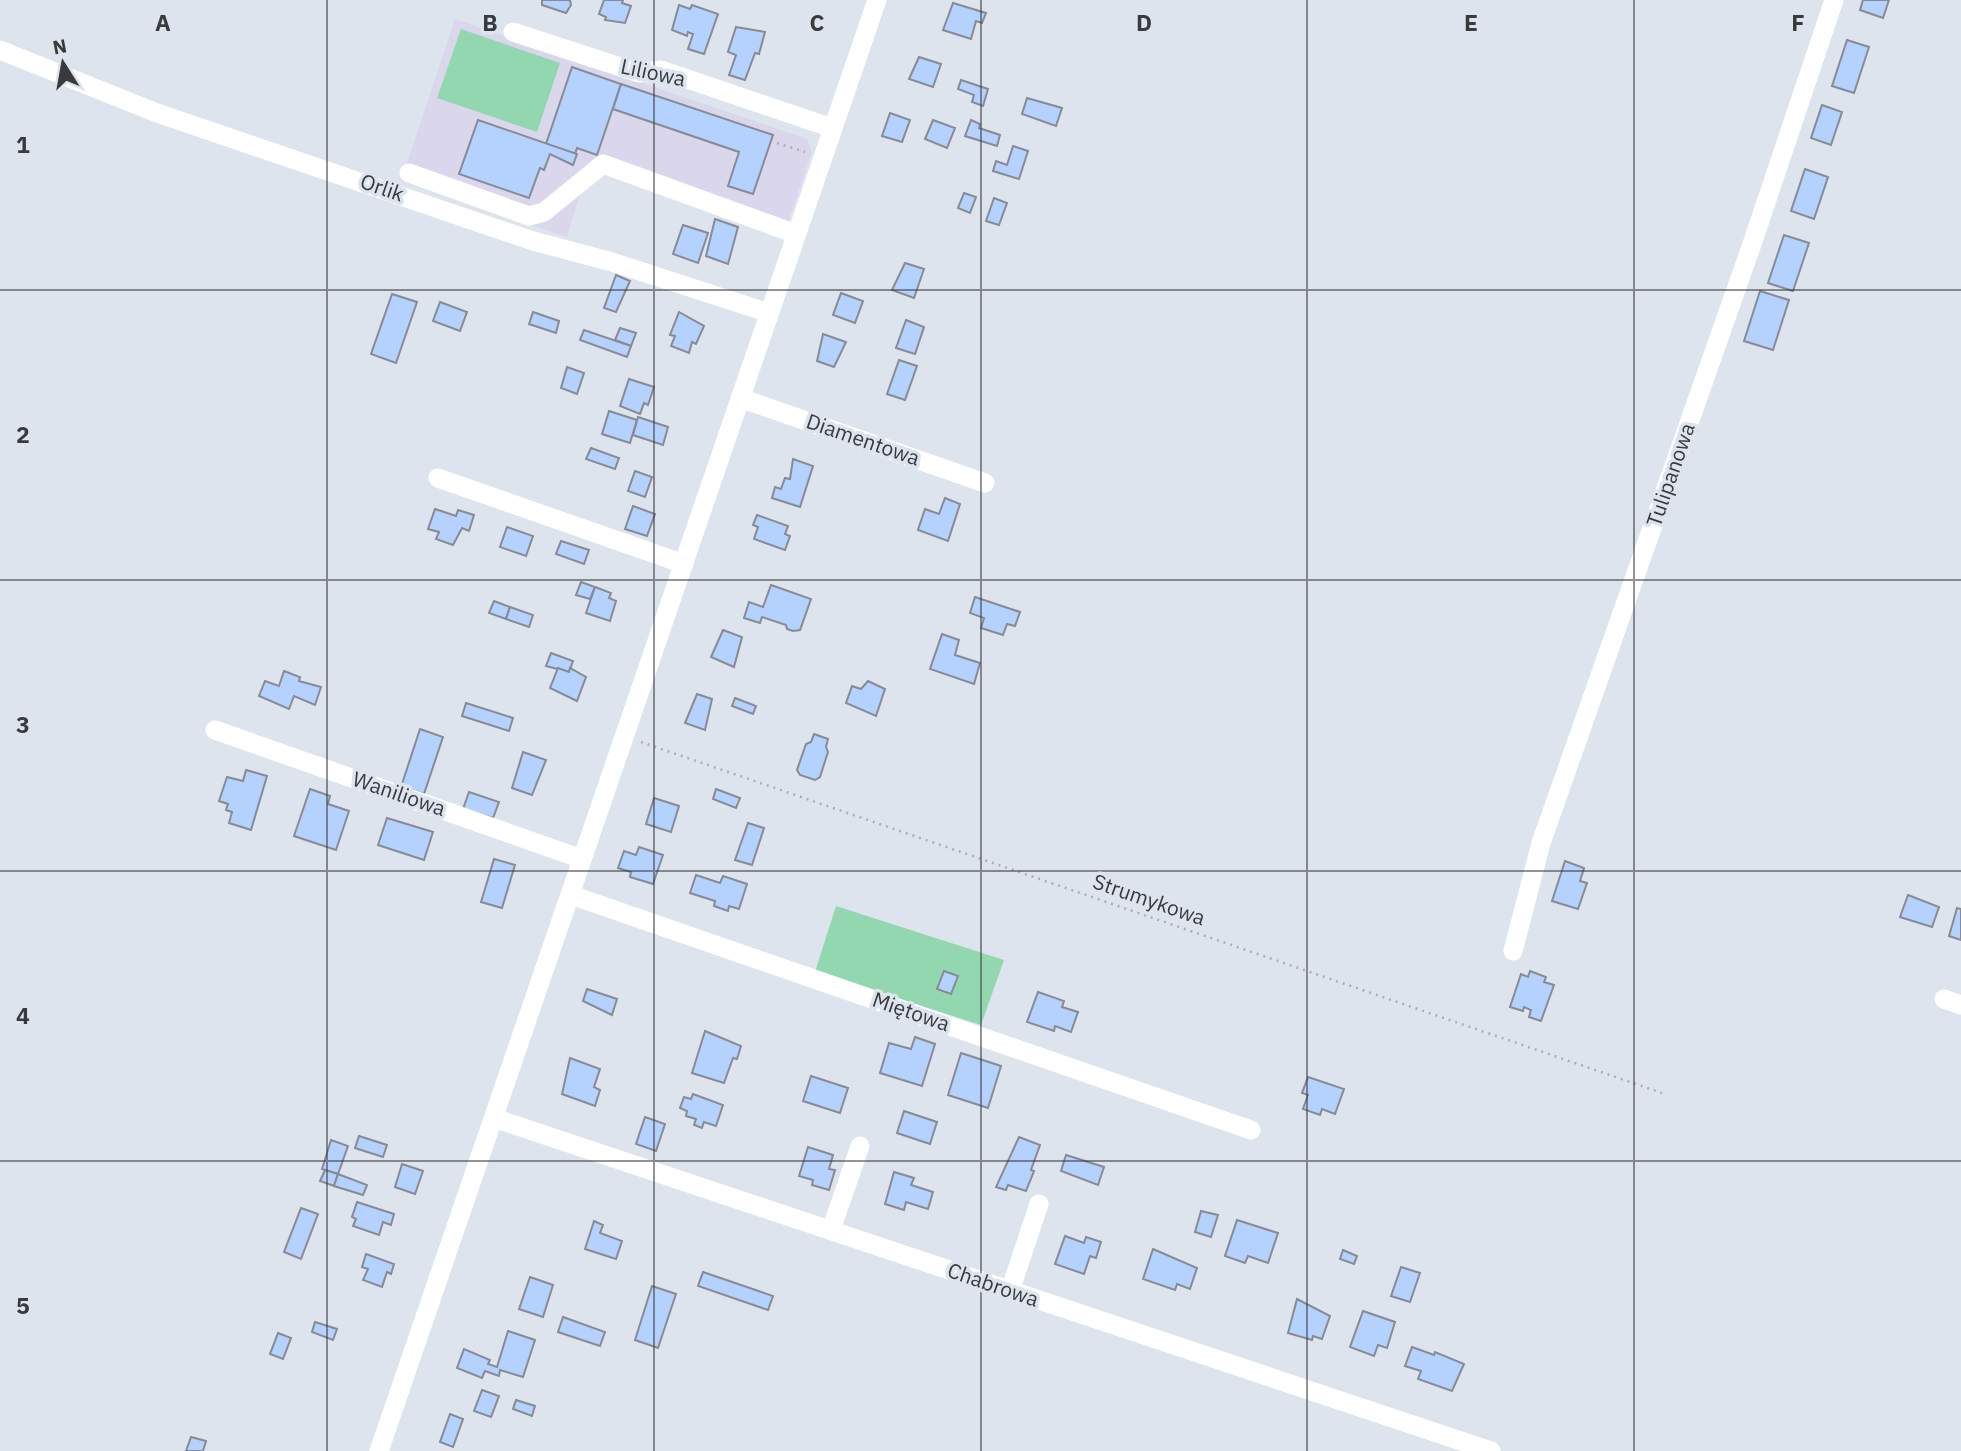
<svg xmlns="http://www.w3.org/2000/svg" width="1961" height="1451" viewBox="0 0 1961 1451" font-family="'IBM Plex Sans',sans-serif">
	<style>
		.education { fill: #dad7ed }
		.green { fill: #92d7b0 }
		.building { fill: #b5d1fe; stroke: #868b94; stroke-width: 2 }
		.lines { fill: none; stroke-linecap: round; stroke-linejoin: round }
		.path { stroke: #aaafb7; stroke-width: 2.5; stroke-dasharray: 2 5; stroke-linecap: butt }
		.minor { stroke: #fff; stroke-width: 19 }
		.grid { fill: none; stroke: #383a3e; stroke-width: 2; stroke-opacity: 0.55 }
		.labels { text-anchor: middle; stroke-width: 7; stroke-linejoin: round; paint-order: stroke }
		.street-label { font-size: 21px; fill: #383a3e; stroke: #dee4ee }
		.grid-label { font-size: 23px; text-anchor: middle; font-weight: bold; fill: #383a3e; stroke: #dee4ee; stroke-width: 7; stroke-linejoin: round; paint-order: stroke }
	</style>
	<rect width="100%" height="100%" fill="#dee4ee"/>
	<path class="education" d="M455 19 807 139 812 152 785 232 589 165 567 237 401 181Z"/>
	<g class="green">
		<path d="M461 29 560 63 537 132 437 98Z"/>
		<path d="M836 906 1004 960 981 1025 815 972Z"/>
	</g>
	<g class="building">
		<path d="M542 0H570L571 5 566 13 542 5Z"/>
		<path d="M604 0H623L622 3 631 6 625 23 605 20 606 17 599 14Z"/>
		<path d="M1863 0H1889L1883 18 1860 10Z"/>
		<path d="M953 3 986 13 982 23 976 21 971 39 943 30Z"/>
		<path d="M679 5 690 9 692 5 718 14 704 54 688 49 693 34 688 32 687 36 672 30Z"/>
		<path d="M736 27 765 32 759 54 755 53 745 80 729 75 736 55 728 52Z"/>
		<path d="M1847 40 1869 47 1854 93 1832 86Z"/>
		<path d="M919 57 941 64 933 87 909 79Z"/>
		<path d="M572 67 621 84 597 155 577 148 575 154 546 144Z"/>
		<path d="M961 80 988 89 983 106 972 102 974 95 958 89Z"/>
		<path d="M621 84 773 135 753 194 728 186 739 152 613 109Z"/>
		<path d="M1027 98 1062 108 1056 126 1022 114Z"/>
		<path d="M1822 105 1842 112 1831 145 1811 138Z"/>
		<path d="M890 113 910 120 902 142 882 136Z"/>
		<path d="M478 120 577 154 573 165 550 154 544 170 540 168 529 198 459 174Z"/>
		<path d="M933 120 955 128 947 148 925 139Z"/>
		<path d="M971 120 980 124 979 128 1000 135 997 146 965 136Z"/>
		<path d="M1013 146 1028 151 1019 179 993 171 996 161 1007 165Z"/>
		<path d="M1805 169 1828 177 1814 219 1791 211Z"/>
		<path d="M964 193 976 197 970 213 958 208Z"/>
		<path d="M994 198 1007 203 999 225 986 221Z"/>
		<path d="M715 219 738 227 728 264 706 256Z"/>
		<path d="M683 225 708 233 698 263 673 254Z"/>
		<path d="M1784 235 1809 243 1793 291 1768 283Z"/>
		<path d="M905 263 924 269 914 298 892 290Z"/>
		<path d="M616 275 630 281 616 312 604 308Z"/>
		<path d="M1760 291 1789 300 1773 350 1744 341Z"/>
		<path d="M841 293 863 301 855 323 833 315Z"/>
		<path d="M392 294 417 302 396 363 371 354Z"/>
		<path d="M440 302 467 312 460 331 433 321Z"/>
		<path d="M533 312 559 321 556 333 529 324Z"/>
		<path d="M679 312 704 326 696 344 692 342 689 353 671 346 675 336 670 335Z"/>
		<path d="M906 320 924 327 915 354 896 348Z"/>
		<path d="M620 328 636 333 631 346 615 340Z"/>
		<path d="M584 330 631 346 627 357 580 340Z"/>
		<path d="M823 334 846 342 834 367 817 361Z"/>
		<path d="M899 360 917 366 905 400 887 394Z"/>
		<path d="M567 367 584 373 577 394 561 388Z"/>
		<path d="M629 379 654 387 648 405 644 403 640 414 620 406Z"/>
		<path d="M609 411 637 420 630 443 602 434Z"/>
		<path d="M638 417 668 427 663 445 633 435Z"/>
		<path d="M591 448 619 458 615 469 586 459Z"/>
		<path d="M793 459 813 466 800 507 772 498 775 487 781 489 785 478 790 479Z"/>
		<path d="M635 471 652 477 645 497 628 491Z"/>
		<path d="M945 498 960 504 948 541 918 530 925 509 939 514Z"/>
		<path d="M633 506 655 514 647 536 625 529Z"/>
		<path d="M435 509 456 516 458 510 474 515 469 531 462 528 453 545 436 539 439 532 428 529Z"/>
		<path d="M757 515 788 526 785 534 790 536 785 550 754 539 758 527 753 525Z"/>
		<path d="M507 527 533 536 526 556 500 547Z"/>
		<path d="M561 541 589 550 584 564 556 554Z"/>
		<path d="M581 582 595 587 590 599 576 595Z"/>
		<path d="M771 585 811 599 800 630 793 631 787 629 786 625 762 617 760 623 744 618 749 602 763 607Z"/>
		<path d="M595 587 611 593 609 598 616 601 610 621 586 613Z"/>
		<path d="M975 597 1020 612 1015 626 1007 624 1003 635 981 628 984 618 970 613Z"/>
		<path d="M494 601 510 607 506 619 489 613Z"/>
		<path d="M510 607 533 615 529 627 506 619Z"/>
		<path d="M723 630 742 637 734 667 711 657Z"/>
		<path d="M942 634 959 640 955 655 980 663 974 684 930 669Z"/>
		<path d="M551 653 573 661 569 672 546 666Z"/>
		<path d="M558 668 569 672 570 668 586 677 577 701 550 688Z"/>
		<path d="M284 671 300 677 299 681 321 687 315 705 294 696 289 709 259 696 265 681 279 686Z"/>
		<path d="M868 681 885 689 876 716 846 703 852 686 861 689Z"/>
		<path d="M697 694 712 699 705 730 685 723Z"/>
		<path d="M735 698 756 706 753 714 732 706Z"/>
		<path d="M466 703 513 718 509 731 462 716Z"/>
		<path d="M420 729 443 737 424 794 401 787Z"/>
		<path d="M814 734 828 739 826 747 828 752 820 777 815 780 800 775 797 770 806 744 811 742Z"/>
		<path d="M523 752 546 760 532 795 512 788Z"/>
		<path d="M246 770 267 776 251 830 229 823 232 812 226 810 228 804 219 801 227 777 243 781Z"/>
		<path d="M310 789 330 796 328 804 349 811 336 850 294 836Z"/>
		<path d="M716 789 740 798 736 808 713 799Z"/>
		<path d="M469 792 499 802 493 818 463 809Z"/>
		<path d="M654 798 679 806 671 832 646 824Z"/>
		<path d="M387 818 433 832 424 860 378 845Z"/>
		<path d="M748 823 764 828 752 865 735 860Z"/>
		<path d="M639 847 663 855 653 884 630 877 631 872 618 868 624 851 636 855Z"/>
		<path d="M494 859 515 865 502 908 481 902Z"/>
		<path d="M1565 861 1584 868 1580 881 1587 883 1578 909 1552 901Z"/>
		<path d="M696 875 720 883 723 876 747 884 739 909 729 906 728 911 714 906 715 901 690 893Z"/>
		<path d="M1908 895 1939 907 1932 927 1900 917Z"/>
		<path d="M1957 908 1961 909V940L1949 936Z"/>
		<path d="M944 971 958 976 951 994 937 989Z"/>
		<path d="M1530 971 1546 977 1544 982 1554 985 1541 1021 1529 1017 1531 1010 1524 1007 1523 1011 1510 1007 1521 974 1528 977Z"/>
		<path d="M587 989 617 999 612 1015 583 1001Z"/>
		<path d="M1038 992 1064 1001 1062 1007 1078 1012 1071 1032 1055 1026 1054 1031 1027 1022Z"/>
		<path d="M705 1031 741 1046 737 1059 733 1058 724 1083 692 1073Z"/>
		<path d="M915 1037 935 1044 922 1086 880 1073 889 1043 911 1049Z"/>
		<path d="M961 1053 1001 1066 988 1108 948 1095Z"/>
		<path d="M570 1058 600 1069 594 1087 600 1090 595 1106 562 1094Z"/>
		<path d="M811 1076 848 1088 840 1113 803 1101Z"/>
		<path d="M1308 1077 1344 1089 1335 1114 1322 1109 1320 1115 1303 1109 1308 1095 1302 1093Z"/>
		<path d="M693 1094 723 1105 716 1126 704 1122 702 1128 694 1125 696 1119 686 1116 687 1111 680 1108 684 1097 691 1099Z"/>
		<path d="M904 1111 937 1122 930 1144 897 1133Z"/>
		<path d="M645 1117 665 1124 656 1151 636 1144Z"/>
		<path d="M359 1136 387 1145 383 1157 355 1148Z"/>
		<path d="M1019 1137 1040 1145 1031 1170 1034 1171 1026 1191 1008 1185 1006 1190 996 1187Z"/>
		<path d="M331 1140 348 1146 338 1174 322 1169Z"/>
		<path d="M808 1147 833 1155 829 1169 835 1170 829 1190 812 1185 813 1180 799 1176Z"/>
		<path d="M1066 1155 1104 1167 1098 1185 1061 1171Z"/>
		<path d="M402 1164 423 1171 415 1194 395 1187Z"/>
		<path d="M325 1170 338 1174 334 1186 320 1181Z"/>
		<path d="M894 1172 914 1178 911 1185 933 1192 928 1209 906 1202 904 1210 885 1204Z"/>
		<path d="M338 1174 367 1185 363 1195 334 1186Z"/>
		<path d="M357 1202 394 1214 391 1225 383 1222 379 1235 353 1226 356 1219 352 1217Z"/>
		<path d="M301 1208 318 1214 301 1259 284 1252Z"/>
		<path d="M1201 1211 1218 1215 1211 1237 1195 1232Z"/>
		<path d="M1237 1220 1278 1233 1268 1263 1248 1256 1245 1263 1225 1256Z"/>
		<path d="M594 1221 603 1225 600 1233 622 1241 616 1259 585 1249Z"/>
		<path d="M1065 1236 1084 1243 1086 1237 1101 1242 1096 1258 1090 1256 1084 1274 1055 1264Z"/>
		<path d="M1153 1249 1197 1268 1190 1289 1177 1284 1175 1290 1143 1279Z"/>
		<path d="M1343 1250 1357 1256 1354 1264 1340 1259Z"/>
		<path d="M366 1254 394 1264 391 1274 387 1272 382 1287 363 1280 368 1269 362 1267Z"/>
		<path d="M1401 1267 1420 1273 1410 1302 1391 1296Z"/>
		<path d="M703 1272 773 1296 768 1310 698 1286Z"/>
		<path d="M530 1277 553 1285 543 1317 519 1309Z"/>
		<path d="M652 1286 676 1294 658 1348 635 1340Z"/>
		<path d="M1297 1299 1330 1316 1322 1339 1313 1336 1312 1340 1288 1333Z"/>
		<path d="M1363 1311 1395 1322 1387 1348 1378 1345 1374 1356 1350 1347Z"/>
		<path d="M563 1317 605 1332 600 1346 558 1332Z"/>
		<path d="M315 1322 337 1329 333 1340 312 1332Z"/>
		<path d="M508 1331 535 1340 523 1377 500 1370 499 1376 485 1371 482 1378 457 1368 464 1349 490 1360 488 1364 497 1367Z"/>
		<path d="M278 1333 291 1338 283 1359 270 1354Z"/>
		<path d="M1412 1347 1434 1355 1435 1352 1464 1364 1452 1391 1418 1379 1421 1371 1405 1366Z"/>
		<path d="M482 1390 499 1396 491 1417 474 1411Z"/>
		<path d="M516 1400 535 1406 532 1416 513 1409Z"/>
		<path d="M450 1414 463 1419 453 1447 440 1442Z"/>
		<path d="M191 1437 206 1441 203 1451H186Z"/>
	</g>
	<g class="lines">
		<g class="path">
			<path d="M777 143 805 152"/>
			<path d="M641 742 1662 1093"/>
		</g>
		<g class="minor">
			<path d="M513 32 639 73 661 70 832 128"/>
			<path d="M0 50 157 113 533 241 612 262 769 313"/>
			<path d="M409 173 529 216 544 212 603 164 796 234"/>
			<path d="M740 398 985 483"/>
			<path d="M438 478 684 564"/>
			<path d="M215 730 582 859"/>
			<path d="M571 895 1251 1130"/>
			<path d="M1513 951 1541 843 1751 247 1834 0"/>
			<path d="M1944 999 1961 1005"/>
			<path d="M494 1118 1491 1451"/>
			<path d="M831 1230 860 1146"/>
			<path d="M1010 1291 1039 1204"/>
			<path d="M379 1451 877 0"/>
		</g>
	</g>
	<path class="grid" d="M327 0V1451M654 0V1451M981 0V1451M1307 0V1451M1634 0V1451M0 290H1961M0 580H1961M0 871H1961M0 1161H1961"/>
	<g class="labels">
		<g class="street-label">
			<text transform="translate(653 73) rotate(12)" y="7">Liliowa</text>
			<text transform="translate(382 188) rotate(19)" y="7">Orlik</text>
			<text transform="translate(863 440) rotate(19)" y="7">Diamentowa</text>
			<text transform="translate(1671 475) rotate(-71)" y="7">Tulipanowa</text>
			<text transform="translate(399 794) rotate(19)" y="7">Waniliowa</text>
			<text transform="translate(1149 900) rotate(19)" y="7">Strumykowa</text>
			<text transform="translate(911 1012) rotate(19)" y="7">Miętowa</text>
			<text transform="translate(993 1285) rotate(19)" y="7">Chabrowa</text>
		</g>
	</g>
	<g class="grid-label">
		<text x="163" y="31">A</text>
		<text x="490" y="31">B</text>
		<text x="817" y="31">C</text>
		<text x="1144" y="31">D</text>
		<text x="1471" y="31">E</text>
		<text x="1798" y="31">F</text>
		<text x="23" y="153">1</text>
		<text x="23" y="443">2</text>
		<text x="23" y="733">3</text>
		<text x="23" y="1024">4</text>
		<text x="23" y="1314">5</text>
	</g>
	<g transform="translate(63 63) rotate(349)" stroke="#dee4ee" stroke-width="5" paint-order="stroke">
	<path d="M0-5L12 26L0 18L-12 26Z" fill="#383a3e"/>
	<text y="-10" font-size="19" font-weight="bold" text-anchor="middle" fill="#383a3e">N</text>
	</g>
</svg>
